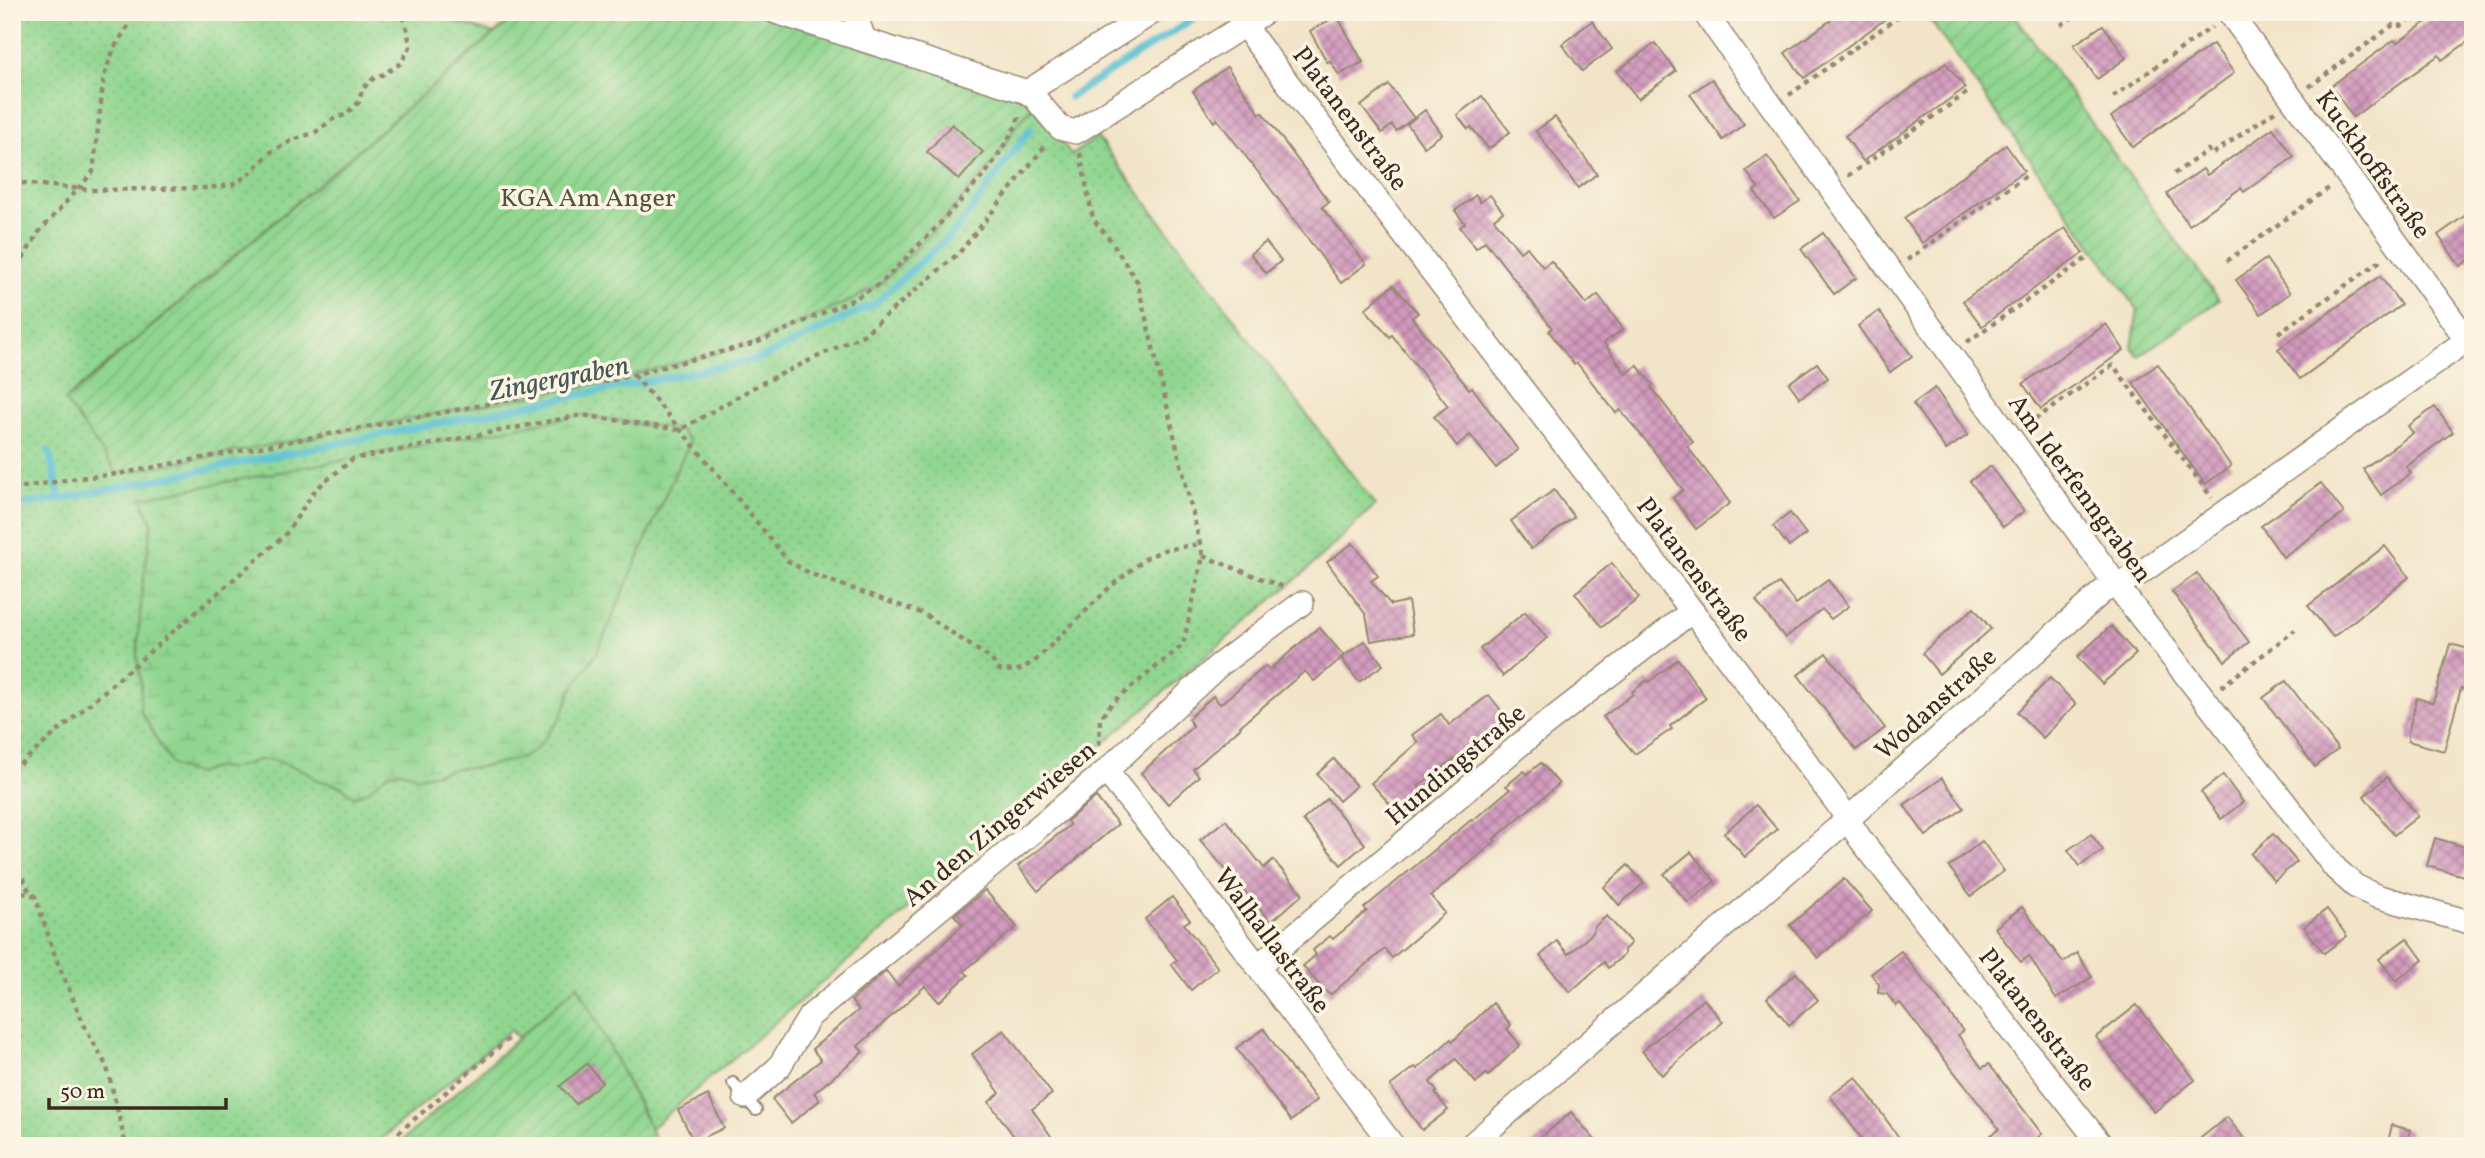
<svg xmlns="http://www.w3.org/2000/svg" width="2485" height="1158" viewBox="0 0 2485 1158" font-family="Vollkorn,serif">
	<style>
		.grass { fill: url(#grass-dots); stroke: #668057; stroke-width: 2 }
		.wetland { fill: url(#wetland-marsh); stroke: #668057; stroke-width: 2 }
		.garden { fill: url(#garden-furrows); stroke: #668057; stroke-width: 2 }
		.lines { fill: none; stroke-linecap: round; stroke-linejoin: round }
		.stream { stroke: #56bfd3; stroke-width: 7 }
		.building { fill: url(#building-cross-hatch) }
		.lane-casing { stroke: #968773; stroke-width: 14 }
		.street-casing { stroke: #968773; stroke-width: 26 }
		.path { stroke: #968773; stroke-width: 4.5; stroke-dasharray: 5 5; stroke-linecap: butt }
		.lane { stroke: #fff; stroke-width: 10 }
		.street { stroke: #fff; stroke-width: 23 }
		.labels { text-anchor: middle; stroke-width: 7; stroke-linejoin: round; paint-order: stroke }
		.street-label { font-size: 26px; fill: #3b2a1e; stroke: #fcf5e5 }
		.park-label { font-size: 26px; fill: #50553a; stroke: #fcf5e5 }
		.water-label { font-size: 28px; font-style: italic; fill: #435754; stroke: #fcf5e5 }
	</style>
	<defs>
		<pattern id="grass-dots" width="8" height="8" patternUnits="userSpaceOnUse" patternTransform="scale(1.75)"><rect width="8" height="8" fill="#90d690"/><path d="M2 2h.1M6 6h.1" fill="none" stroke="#7db87c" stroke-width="1.8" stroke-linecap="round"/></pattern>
		<pattern id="wetland-marsh" width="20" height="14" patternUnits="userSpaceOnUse" patternTransform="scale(1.75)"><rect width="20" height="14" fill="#90d690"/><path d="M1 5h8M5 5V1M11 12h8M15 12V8" fill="none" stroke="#7db87c"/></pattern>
		<pattern id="garden-furrows" width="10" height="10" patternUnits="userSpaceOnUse" patternTransform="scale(1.75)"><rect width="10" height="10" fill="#90d690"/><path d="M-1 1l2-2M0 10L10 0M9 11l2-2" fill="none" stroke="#7db87c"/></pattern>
		<pattern id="building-cross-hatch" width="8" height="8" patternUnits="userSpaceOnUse" patternTransform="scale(1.75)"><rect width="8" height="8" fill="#d29abe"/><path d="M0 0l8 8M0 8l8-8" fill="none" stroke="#ac7e9a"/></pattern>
	</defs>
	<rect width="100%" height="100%" fill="#fcf5e5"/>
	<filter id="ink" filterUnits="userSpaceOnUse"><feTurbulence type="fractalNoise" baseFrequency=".0143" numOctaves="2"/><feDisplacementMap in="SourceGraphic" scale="14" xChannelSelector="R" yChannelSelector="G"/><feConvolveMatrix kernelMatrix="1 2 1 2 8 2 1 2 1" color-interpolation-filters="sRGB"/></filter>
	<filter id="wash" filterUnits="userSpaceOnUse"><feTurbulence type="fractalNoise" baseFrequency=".00686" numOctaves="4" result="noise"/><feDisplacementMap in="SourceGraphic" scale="28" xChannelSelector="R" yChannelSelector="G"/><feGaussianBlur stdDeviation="1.57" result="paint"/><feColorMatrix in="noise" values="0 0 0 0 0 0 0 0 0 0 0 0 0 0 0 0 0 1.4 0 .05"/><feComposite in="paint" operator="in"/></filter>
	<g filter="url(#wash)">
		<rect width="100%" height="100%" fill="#f2e4c8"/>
		<path class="grass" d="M12 12H427L494 34 65 400 756 343 854 299 880 283 933 231 990 168 1016 126 1033 107 1072 155 1097 137 1375 505 1306 571 651 1128 578 985 519 1039 511 1030 373 1146H12Z"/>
		<path class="wetland" d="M582 415 680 430 690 442 671 482 598 650 572 689 560 719 537 748 523 758 476 768H459L419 777 402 771 389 773 368 791 354 797 343 787 315 779 305 771 274 760H258L234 768H214L196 774 172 766 140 710 141 683 137 657 142 590 152 522 141 498Z"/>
		<g class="garden">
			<path d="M520 12H753L1022 96 1033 107 1016 126 990 168 933 231 880 284 854 299 756 343 609 381 118 474 65 401Z"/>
			<path d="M1924 12H2012L2219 300 2139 356 2132 347 2138 310Z"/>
			<path d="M578 985 659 1146H396Z"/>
		</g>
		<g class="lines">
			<g class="stream">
				<path d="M1070 97 1198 16"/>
				<path d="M49 451 60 499"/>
				<path d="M12 506 60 499 759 359 874 304 957 229 1030 129"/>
			</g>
		</g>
		<g id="blocks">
			<g class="building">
				<path d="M1842 12H1895L1804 78 1785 53Z"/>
				<path d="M2440 12H2462L2473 26V38L2442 60 2439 55 2353 117 2331 86 2394 40 2397 43Z"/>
				<path d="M1337 16 1363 62 1339 75 1330 61 1327 62 1310 31Z"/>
				<path d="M1592 21 1612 49 1582 71 1562 44Z"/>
				<path d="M2103 25 2126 58 2097 79 2074 45Z"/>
				<path d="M1655 43 1676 71 1638 99 1617 71Z"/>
				<path d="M2213 44 2234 73 2133 147 2111 117Z"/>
				<path d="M1946 63 1965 88 1863 161 1845 136Z"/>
				<path d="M1227 67 1260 114 1262 112 1329 202 1322 207 1366 264 1341 283 1258 172 1217 119 1214 122 1193 91Z"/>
				<path d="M1712 79 1744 124 1723 140 1690 94Z"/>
				<path d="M1389 85 1414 118 1396 131 1392 125 1382 133 1361 106Z"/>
				<path d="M1482 96 1510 132 1489 149 1471 127 1468 129 1457 115Z"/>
				<path d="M1425 110 1442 134 1424 147 1407 124Z"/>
				<path d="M1555 117 1597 174 1578 188 1536 131Z"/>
				<path d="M952 124 983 152 959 180 927 152Z"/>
				<path d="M2273 128 2294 157 2244 192 2241 188 2189 225 2167 194 2203 169 2207 175Z"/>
				<path d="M2006 145 2024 171 1922 243 1904 218Z"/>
				<path d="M1767 156 1800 201 1774 218 1754 191 1758 188 1746 171Z"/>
				<path d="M1476 195 1480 202 1490 195 1503 212 1494 219 1520 252 1527 247 1543 267 1551 261 1586 304 1598 295 1623 329 1604 343 1626 374 1637 365 1653 385 1651 387 1693 442 1687 446 1730 503 1696 529 1673 498 1683 490 1648 443 1620 410 1616 413 1577 363 1574 365 1549 331 1552 328 1485 241 1476 248 1460 227 1465 223 1455 211Z"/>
				<path d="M2473 210V257L2460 266 2438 235Z"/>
				<path d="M2065 228 2083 253 1982 326 1963 301Z"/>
				<path d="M1823 233 1856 278 1834 294 1801 249Z"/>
				<path d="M1266 242 1281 261 1266 273 1250 254Z"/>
				<path d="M2266 259 2290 293 2261 314 2236 280Z"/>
				<path d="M2380 276 2401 305 2300 379 2278 349Z"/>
				<path d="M1393 285 1418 313 1412 318 1469 389 1472 387 1518 450 1496 468 1470 435 1457 446 1434 417 1448 406 1392 335 1390 337 1365 309Z"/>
				<path d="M1879 311 1912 356 1890 372 1858 326Z"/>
				<path d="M2106 324 2124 350 2041 409 2023 384Z"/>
				<path d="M1817 363 1828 378 1800 398 1789 383Z"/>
				<path d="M2158 364 2231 466 2205 484 2133 383Z"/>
				<path d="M1935 388 1968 435 1946 450 1913 404Z"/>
				<path d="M2435 407 2453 432 2406 467 2411 473 2381 495 2363 469 2413 433 2408 426Z"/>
				<path d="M1991 466 2024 511 2003 527 1970 481Z"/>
				<path d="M2321 483 2344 513 2283 557 2261 526Z"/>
				<path d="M1554 490 1574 517 1531 549 1511 521Z"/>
				<path d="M1790 513 1806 534 1789 547 1773 526Z"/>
				<path d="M1353 543 1378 576 1371 581 1391 605 1408 601 1413 634 1371 641 1366 615 1327 562Z"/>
				<path d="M2385 546 2409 577 2333 637 2308 606Z"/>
				<path d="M1612 563 1639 598 1602 627 1575 593Z"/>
				<path d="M2197 573 2249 642 2225 661 2172 592Z"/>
				<path d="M1828 580 1849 606 1831 619 1822 609 1785 638 1756 601 1779 583 1796 604Z"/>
				<path d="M1974 608 1991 629 1939 674 1922 653Z"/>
				<path d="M1525 612 1547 638 1503 676 1480 649Z"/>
				<path d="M2111 626 2136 654 2102 684 2077 657Z"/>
				<path d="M1319 627 1344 656 1314 681 1305 671 1240 726 1241 727 1193 769 1199 776 1168 804 1141 773 1193 726 1188 719 1213 696 1220 704 1266 666 1269 670Z"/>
				<path d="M1365 641 1383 665 1359 682 1341 658Z"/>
				<path d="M2450 644 2473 650V692L2461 688 2444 751 2408 741V733L2417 698 2433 703Z"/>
				<path d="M1826 653 1885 728 1856 750 1798 675Z"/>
				<path d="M1678 659 1706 698 1670 726 1672 729 1635 754 1603 717 1633 694 1632 692 1647 680 1649 682Z"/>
				<path d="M2050 678 2076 704 2043 738 2017 712Z"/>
				<path d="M2286 681 2338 749 2315 767 2263 698Z"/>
				<path d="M1489 695 1511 723 1490 739 1487 735 1418 786 1422 790 1397 812 1371 783 1418 742 1412 735 1441 714 1449 725Z"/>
				<path d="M1334 759 1356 786 1339 801 1317 774Z"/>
				<path d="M1541 763 1559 784 1494 839 1496 841 1431 896 1445 913 1392 958 1385 949 1330 995 1321 987 1303 966 1316 955 1313 950 1330 936 1333 939 1367 911 1364 908 1471 820 1472 821 1510 789 1506 786 1524 771 1527 774Z"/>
				<path d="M2223 775 2243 802 2221 819 2201 792Z"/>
				<path d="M2387 777 2418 816 2394 835 2364 796Z"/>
				<path d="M1942 778 1964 808 1926 836 1904 805Z"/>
				<path d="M1096 797 1118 824 1038 891 1018 866 1070 825 1067 821Z"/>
				<path d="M1327 799 1365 844 1341 865 1303 820Z"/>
				<path d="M1756 805 1777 829 1745 857 1724 833Z"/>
				<path d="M1226 820 1264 868 1273 860 1303 894 1271 922 1200 840Z"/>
				<path d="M2091 834 2103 850 2080 866 2068 850Z"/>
				<path d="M2273 834 2297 862 2274 881 2251 854Z"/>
				<path d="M2435 838 2472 849 2464 876 2427 866Z"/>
				<path d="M1982 841 2004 871 1971 896 1949 867Z"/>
				<path d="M1691 852 1715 881 1688 903 1664 874Z"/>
				<path d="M1628 865 1644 883 1619 905 1604 887Z"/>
				<path d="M1844 879 1872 911 1818 958 1790 925Z"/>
				<path d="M985 890 1017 927 964 971 968 975 939 1002 925 986 858 1046 863 1052 814 1093 820 1100 791 1123 772 1099 821 1060 812 1049 859 1010 851 1001 886 971 898 986 963 925 954 915Z"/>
				<path d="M1172 897 1190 920 1184 924 1218 968 1191 990 1171 964 1177 960 1145 919Z"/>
				<path d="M2022 907 2063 962 2077 953 2092 977 2056 999 2029 956 2021 962 1995 928Z"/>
				<path d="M2327 909 2347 936 2324 953 2304 927Z"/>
				<path d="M1607 916 1631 943 1624 950V955L1608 968 1604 962 1570 992 1540 956 1557 941 1568 954 1593 933 1594 927Z"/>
				<path d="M2407 938 2423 960 2396 981 2379 959Z"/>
				<path d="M1901 951 1963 1031 1958 1035 1982 1068 1989 1064 2042 1134 2027 1146H1977L1999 1129 1900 1003 1896 1006 1887 994 1878 993 1879 984 1871 974Z"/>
				<path d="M1796 973 1818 1000 1789 1025 1767 998Z"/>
				<path d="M1704 999 1723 1022 1662 1075 1642 1051Z"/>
				<path d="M1493 1003 1511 1025 1507 1029 1520 1045 1488 1076 1486 1074 1476 1083 1456 1059 1430 1082 1437 1092 1435 1093 1448 1110 1422 1130 1390 1086 1415 1067 1417 1069 1451 1039 1453 1041Z"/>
				<path d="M2137 1005 2195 1080 2154 1112 2096 1037Z"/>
				<path d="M1264 1029 1293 1072 1294 1071 1317 1100 1291 1121 1236 1048Z"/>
				<path d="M1004 1030 1052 1094 1032 1109 1058 1146H1021L989 1102 1000 1093 972 1054Z"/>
				<path d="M587 1064 602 1082 576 1104 560 1086Z"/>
				<path d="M1856 1077 1875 1104 1905 1146H1867L1830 1096Z"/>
				<path d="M708 1095 724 1128 694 1142 678 1110Z"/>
				<path d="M1571 1112 1600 1146H1531Z"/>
				<path d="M2227 1117 2250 1146H2191Z"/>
				<path d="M2392 1125 2410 1130 2406 1146H2387Z"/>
			</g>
		</g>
	</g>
	<g filter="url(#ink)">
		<use href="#blocks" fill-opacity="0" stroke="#968773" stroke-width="2"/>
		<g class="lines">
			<g class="lane-casing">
				<path id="lane" d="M733 1083 756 1110"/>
			</g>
			<g class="street-casing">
				<g id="street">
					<path d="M776 12 1027 92 1035 98 1060 128 1076 132 1265 12"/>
					<path d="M854 12 864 39"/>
					<path d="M1239 12 1254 39 1699 620 1837 803 1861 840 2102 1146"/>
					<path d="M1704 12 2117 586 2336 869 2355 886 2376 896 2473 923"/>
					<path d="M2229 12 2473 348"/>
					<path d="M1027 92 1153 12"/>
					<path d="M1106 771 1175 857 1393 1146"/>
					<path d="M1258 966 1529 737 1692 611"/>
					<path d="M745 1097 779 1067 810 1016 1106 771 1218 666 1302 603"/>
					<path d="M1470 1146 1848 819 2102 592 2139 574 2467 340"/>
				</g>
			</g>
			<g class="path">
				<path d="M12 23 25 12"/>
				<path d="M2061 25 2080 12"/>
				<path d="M2309 87 2393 25 2401 26 2420 12"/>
				<path d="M1789 95 1905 12"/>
				<path d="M2113 97 2212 27"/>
				<path d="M1080 153 1093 219 1112 242 1137 281 1203 556 1183 645 1112 703 1100 719 1099 747"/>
				<path d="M2174 174 2208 150 2211 155 2275 111"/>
				<path d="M1848 176 1968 92"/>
				<path d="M12 182 93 190 207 188 232 185 248 175 271 152 293 140 316 132 333 119 345 115 359 102 362 89 374 78 384 74 401 63 410 47 408 32 402 15 391 12"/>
				<path d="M1907 260 2027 175"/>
				<path d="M2227 261 2329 188"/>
				<path d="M12 276 39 232 93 172 104 76 114 48 127 28 130 12"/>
				<path d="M2278 333 2383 259"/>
				<path d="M1967 342 2087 258"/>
				<path d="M634 375 727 485 788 561 811 574 924 614 991 659 999 670 1016 671 1034 662 1110 587 1146 558 1164 550 1200 544"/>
				<path d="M2027 425 2113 365 2212 498"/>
				<path d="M12 489 78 478 118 474 609 381 756 343 854 299 880 284 933 231 990 168 1016 126 1020 113"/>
				<path d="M1203 556 1286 588"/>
				<path d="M2221 687 2295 630"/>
				<path d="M12 771 285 535 316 489 353 459 582 415 680 430 758 385 863 335 959 253 1046 145"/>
				<path d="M12 861 29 887"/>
				<path d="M12 873 35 896 56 959 86 1029 107 1067 126 1146"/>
				<path d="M12 890 34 896"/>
				<path d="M383 1146 513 1035"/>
			</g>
			<use href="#lane" class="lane"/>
			<use href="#street" class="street"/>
		</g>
	</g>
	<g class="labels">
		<g class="street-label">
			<text transform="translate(1351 118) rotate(53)" y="9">Platanenstraße</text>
			<text transform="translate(2374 164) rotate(54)" y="9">Kuckhoffstraße</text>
			<text transform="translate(2081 488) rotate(54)" y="9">Am Iderfenngraben</text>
			<text transform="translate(1695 569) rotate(53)" y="9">Platanenstraße</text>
			<text transform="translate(1935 703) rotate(-42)" y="9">Wodanstraße</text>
			<text transform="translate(1455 764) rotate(-40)" y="9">Hundingstraße</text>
			<text transform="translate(999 823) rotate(-40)" y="9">An den Zingerwiesen</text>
			<text transform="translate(1273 940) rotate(53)" y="9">Walhallastraße</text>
			<text transform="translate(2038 1019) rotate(52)" y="9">Platanenstraße</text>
		</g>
		<g class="park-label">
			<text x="588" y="206">KGA Am Anger</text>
		</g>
		<g class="water-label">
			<text transform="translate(559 377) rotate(-11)" y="10">Zingergraben</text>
		</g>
	</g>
	<rect width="2485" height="1158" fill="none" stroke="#fcf5e5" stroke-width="42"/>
	<path d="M49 1098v10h177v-10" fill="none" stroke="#3b2a1e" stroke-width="3.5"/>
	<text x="60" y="1098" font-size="21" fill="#3b2a1e" stroke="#fcf5e5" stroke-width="5" paint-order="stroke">50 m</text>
</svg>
